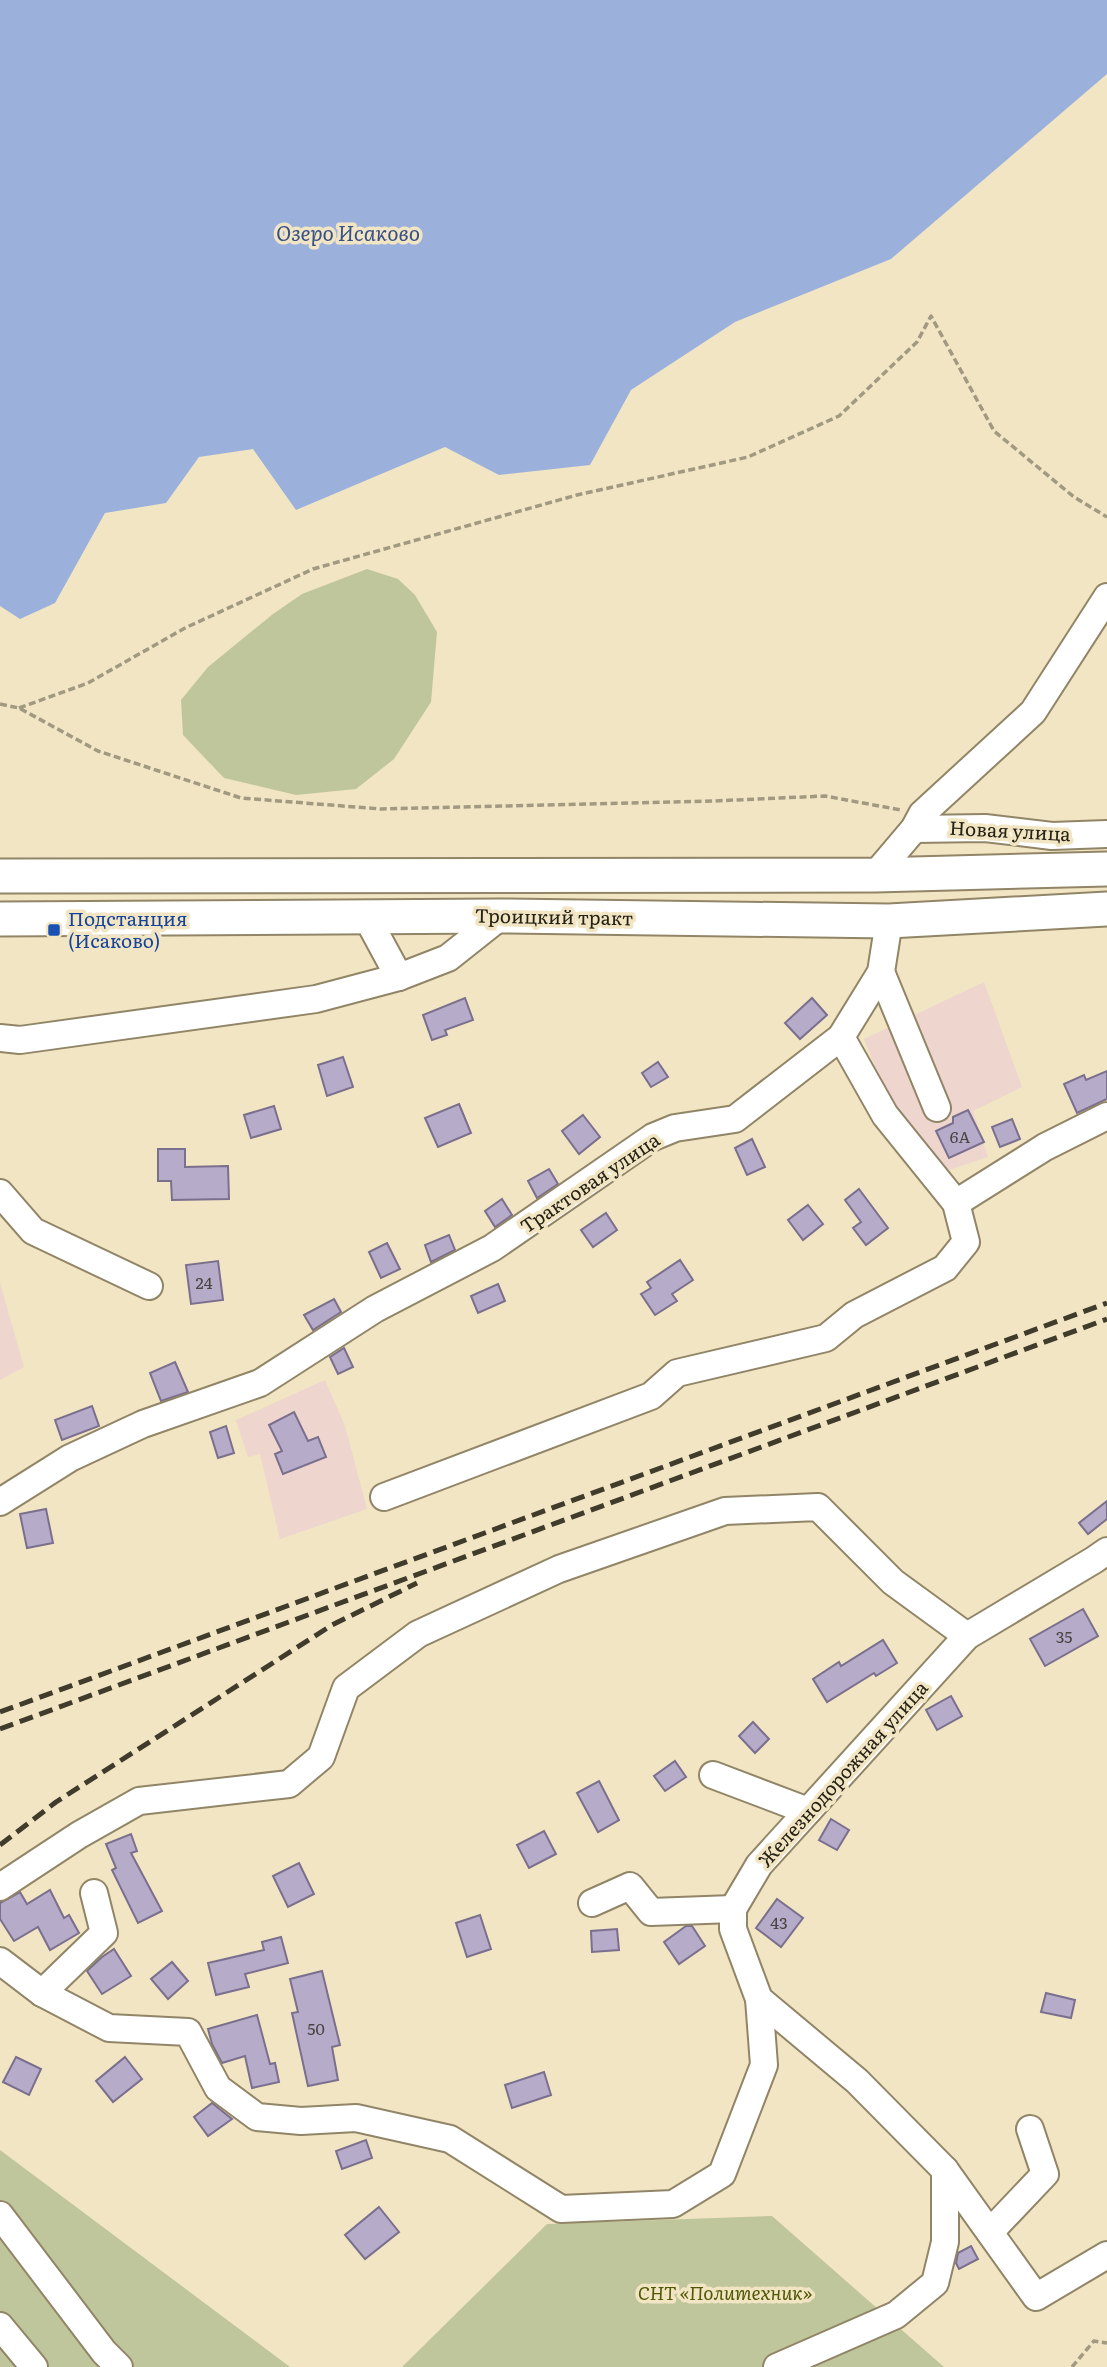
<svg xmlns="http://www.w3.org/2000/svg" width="1107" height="2367" viewBox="0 0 1107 2367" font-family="Literata,serif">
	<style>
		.industrial { fill: #eed5cd }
		.green { fill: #bfc69b }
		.water { fill: #9bb1dc }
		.building { fill: #b7abca; stroke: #7a6f8c; stroke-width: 2 }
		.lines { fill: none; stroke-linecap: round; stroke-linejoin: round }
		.minor-casing { stroke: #918567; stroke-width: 30 }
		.major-casing { stroke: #918567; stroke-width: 37 }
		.path { stroke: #a29a80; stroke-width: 3.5; stroke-dasharray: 7 3.5; stroke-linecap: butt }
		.minor { stroke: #fff; stroke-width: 26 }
		.major { stroke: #fff; stroke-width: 33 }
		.rail { stroke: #403b2b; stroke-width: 5; stroke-dasharray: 14 7; stroke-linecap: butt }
		.transit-dot { fill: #1a4fb4; stroke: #f1e5c4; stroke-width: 2.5 }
		.labels { text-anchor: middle; stroke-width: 7; stroke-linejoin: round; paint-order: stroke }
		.number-label { font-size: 16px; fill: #4a4442 }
		.street-label { font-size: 19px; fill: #252114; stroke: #f1e5c4 }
		.transit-label { font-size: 19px; fill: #164399; stroke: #f1e5c4; text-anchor: start }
		.park-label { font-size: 19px; font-style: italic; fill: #525905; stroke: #f1e5c4 }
		.water-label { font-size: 21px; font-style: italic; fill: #365088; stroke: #f1e5c4 }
	</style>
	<rect width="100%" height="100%" fill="#f1e5c4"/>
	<g class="industrial">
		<path d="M984 982 1022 1087 973 1111 988 1157 940 1173 890 1105 864 1039Z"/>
		<path d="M0 1283 24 1367 0 1380Z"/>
		<path d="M325 1380 345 1426 367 1509 280 1539 260 1454 248 1457 236 1420Z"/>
	</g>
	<g class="green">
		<path d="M367 569 398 579 415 595 437 632 431 702 394 759 356 789 296 795 224 778 183 735 181 700 208 667 273 614 302 594Z"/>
		<path d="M0 2150 290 2367H0Z"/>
		<path d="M772 2216 944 2367H402L547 2224Z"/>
	</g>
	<path class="water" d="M0 0H1107V74L891 259 735 322 631 390 590 465 499 475 445 447 296 510 253 449 199 457 166 503 105 513 55 603 20 619 0 606Z"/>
	<g class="building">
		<path d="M465 998 473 1020 445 1030 447 1035 432 1040 423 1015Z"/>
		<path d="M812 998 827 1015 800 1039 785 1023Z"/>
		<path d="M343 1057 353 1087 327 1096 318 1065Z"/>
		<path d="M658 1062 668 1077 651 1087 642 1073Z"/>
		<path d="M1107 1071V1099L1077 1113 1064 1084 1084 1075 1086 1080Z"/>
		<path d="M459 1104 471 1133 438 1147 425 1118Z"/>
		<path d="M274 1106 281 1129 251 1138 244 1115Z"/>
		<path d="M968 1110 984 1142 949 1158 936 1131 953 1123V1117Z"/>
		<path d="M583 1115 600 1137 579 1154 562 1131Z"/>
		<path d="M1012 1119 1020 1139 1000 1147 992 1127Z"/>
		<path d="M752 1139 765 1167 747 1175 735 1148Z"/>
		<path d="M158 1149H185V1167L228 1166 229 1199 172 1200 171 1181H158Z"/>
		<path d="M549 1169 558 1184 537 1198 528 1181Z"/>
		<path d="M859 1189 888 1228 866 1245 853 1228 861 1222 845 1200Z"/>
		<path d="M502 1199 512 1215 495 1227 485 1211Z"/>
		<path d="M808 1205 823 1224 803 1240 788 1220Z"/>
		<path d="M606 1213 617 1230 593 1247 581 1230Z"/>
		<path d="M449 1235 455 1250 431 1262 425 1245Z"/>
		<path d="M387 1243 400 1269 381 1278 369 1252Z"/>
		<path d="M680 1260 693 1280 672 1294 677 1301 655 1315 641 1294 651 1288 647 1282Z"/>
		<path d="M218 1261 223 1300 191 1304 186 1265Z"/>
		<path d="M498 1284 505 1301 478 1313 471 1296Z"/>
		<path d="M334 1299 341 1312 313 1330 304 1315Z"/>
		<path d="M344 1348 353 1367 338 1374 330 1357Z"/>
		<path d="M175 1362 188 1392 161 1401 150 1373Z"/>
		<path d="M92 1406 99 1426 62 1440 55 1420Z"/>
		<path d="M294 1412 308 1441 318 1437 326 1457 283 1474 275 1454 282 1451 269 1425Z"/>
		<path d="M226 1426 234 1453 218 1458 210 1432Z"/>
		<path d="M1107 1501V1519L1088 1534 1079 1523Z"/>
		<path d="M46 1509 53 1543 27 1548 20 1514Z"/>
		<path d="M1083 1609 1098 1636 1045 1666 1030 1639Z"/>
		<path d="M883 1640 897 1663 876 1676 874 1673 827 1702 813 1679 839 1662 841 1666Z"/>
		<path d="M951 1696 962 1716 937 1730 926 1710Z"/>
		<path d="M753 1722 769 1739 755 1753 739 1736Z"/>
		<path d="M675 1761 686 1777 665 1791 654 1776Z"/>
		<path d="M599 1781 619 1820 598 1832 577 1793Z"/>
		<path d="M831 1819 849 1830 837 1850 819 1840Z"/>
		<path d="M544 1831 556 1854 529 1868 517 1845Z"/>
		<path d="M131 1834 137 1851 131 1853 162 1911 138 1923 112 1870 116 1868 106 1844Z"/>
		<path d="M299 1863 314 1894 288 1907 273 1876Z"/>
		<path d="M50 1890 64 1918 69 1915 79 1933 50 1950 38 1927 14 1941 0 1919V1903L20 1892 27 1904Z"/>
		<path d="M777 1899 803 1918 781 1947 756 1928Z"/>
		<path d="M480 1915 491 1949 467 1957 456 1923Z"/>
		<path d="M686 1926H692L705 1946 679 1964 664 1942Z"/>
		<path d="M617 1929 619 1950 592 1952 591 1931Z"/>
		<path d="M281 1937 288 1963 245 1974 249 1987 216 1995 208 1963 264 1950 262 1942Z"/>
		<path d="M114 1949 131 1976 102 1994 87 1971 102 1957Z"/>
		<path d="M172 1962 188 1981 168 1999 151 1979Z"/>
		<path d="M322 1971 340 2045 332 2047 338 2080 308 2086 292 2013 298 2012 290 1979Z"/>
		<path d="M1046 1993 1075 2000 1071 2018 1041 2012Z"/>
		<path d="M257 2015 270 2064 275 2063 279 2082 252 2088 245 2056 222 2063 212 2044 208 2029Z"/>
		<path d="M16 2057 41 2069 29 2095 3 2082Z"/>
		<path d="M125 2057 142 2079 113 2102 96 2081Z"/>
		<path d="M544 2072 551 2095 512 2108 505 2085Z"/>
		<path d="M212 2103 232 2119 208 2136 194 2117Z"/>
		<path d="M366 2140 372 2158 342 2169 336 2151Z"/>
		<path d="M379 2207 399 2232 365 2259 345 2235Z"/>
		<path d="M971 2246 978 2259 959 2269 956 2263 958 2253Z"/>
	</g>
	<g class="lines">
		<g class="minor-casing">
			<g id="minor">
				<path d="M914 829 985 828 1052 836 1107 834"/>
				<path d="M875 875 914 829 922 814 1033 712 1107 597"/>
				<path d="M366 916 399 977"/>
				<path d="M881 972 937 1108"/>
				<path d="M841 1037 881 972 889 921"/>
				<path d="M0 1038 20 1040 316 999 399 977 448 958 501 916"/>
				<path d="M0 1193 33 1231 149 1286"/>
				<path d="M384 1497 651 1396 677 1373 826 1338 854 1315 945 1268 966 1242 956 1203"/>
				<path d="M0 1502 70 1458 143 1424 260 1383 375 1309 492 1248 653 1137 675 1128 735 1119 841 1037 885 1115 956 1203 1045 1147 1107 1116"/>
				<path d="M1107 1551 1094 1560 967 1636 759 1865 733 1909V1929L759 1999 857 2081 945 2170 1036 2297 1107 2255"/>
				<path d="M713 1775 808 1811"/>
				<path d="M0 1887 79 1835 139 1801 289 1784 321 1757 346 1688 418 1634 559 1569 725 1511 818 1507 893 1582 967 1636"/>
				<path d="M592 1903 630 1886 651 1912 733 1909"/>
				<path d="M0 1961 42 1993 109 2028 188 2032 218 2088 257 2117 301 2121 356 2118 450 2139 561 2209 673 2204 722 2174 764 2065 759 1999"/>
				<path d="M42 1993 104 1933 94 1893"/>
				<path d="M0 2215 104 2352 119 2367"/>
				<path d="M990 2232 1045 2174 1030 2129"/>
				<path d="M0 2326 34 2367"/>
				<path d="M777 2367 896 2315 935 2283 945 2242V2170"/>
			</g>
		</g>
		<g class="major-casing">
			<g id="major">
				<path d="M0 876 875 875 1107 869"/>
				<path d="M0 919 501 916 889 921 1107 909"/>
			</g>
		</g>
		<g class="path">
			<path d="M0 704 19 708 98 751 241 798 381 809 713 801 825 796 901 810"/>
			<path d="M19 708 88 683 185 628 313 569 577 495 748 457 839 416 917 342 931 316 994 431 1074 497 1107 517"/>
			<path d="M1072 2367 1094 2341 1107 2343"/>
		</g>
		<use href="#minor" class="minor"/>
		<use href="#major" class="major"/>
		<g class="rail">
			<path d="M0 1712 1107 1303"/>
			<path d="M0 1729 1107 1319"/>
			<path d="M0 1845 56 1802 332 1625 417 1583"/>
		</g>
	</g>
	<rect class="transit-dot" x="47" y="923" width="14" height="14" rx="3.5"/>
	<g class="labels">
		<g class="number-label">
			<text x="960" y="1143">6А</text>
			<text x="204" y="1289">24</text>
			<text x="1064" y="1643">35</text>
			<text x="779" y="1929">43</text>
			<text x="316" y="2035">50</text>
		</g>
		<g class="street-label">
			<text transform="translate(1010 831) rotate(3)" y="7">Новая улица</text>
			<text transform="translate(554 917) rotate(1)" y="7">Троицкий тракт</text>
			<text transform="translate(590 1183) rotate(-34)" y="7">Трактовая улица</text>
			<text transform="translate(843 1774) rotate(-48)" y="7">Железнодорожная улица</text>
		</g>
		<g class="transit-label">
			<text x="68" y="926">Подстанция<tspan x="68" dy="22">(Исаково)</tspan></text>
		</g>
		<g class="park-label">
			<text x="725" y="2300">СНТ «Политехник»</text>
		</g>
		<g class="water-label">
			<text x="348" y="241">Озеро Исаково</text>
		</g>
	</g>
</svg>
